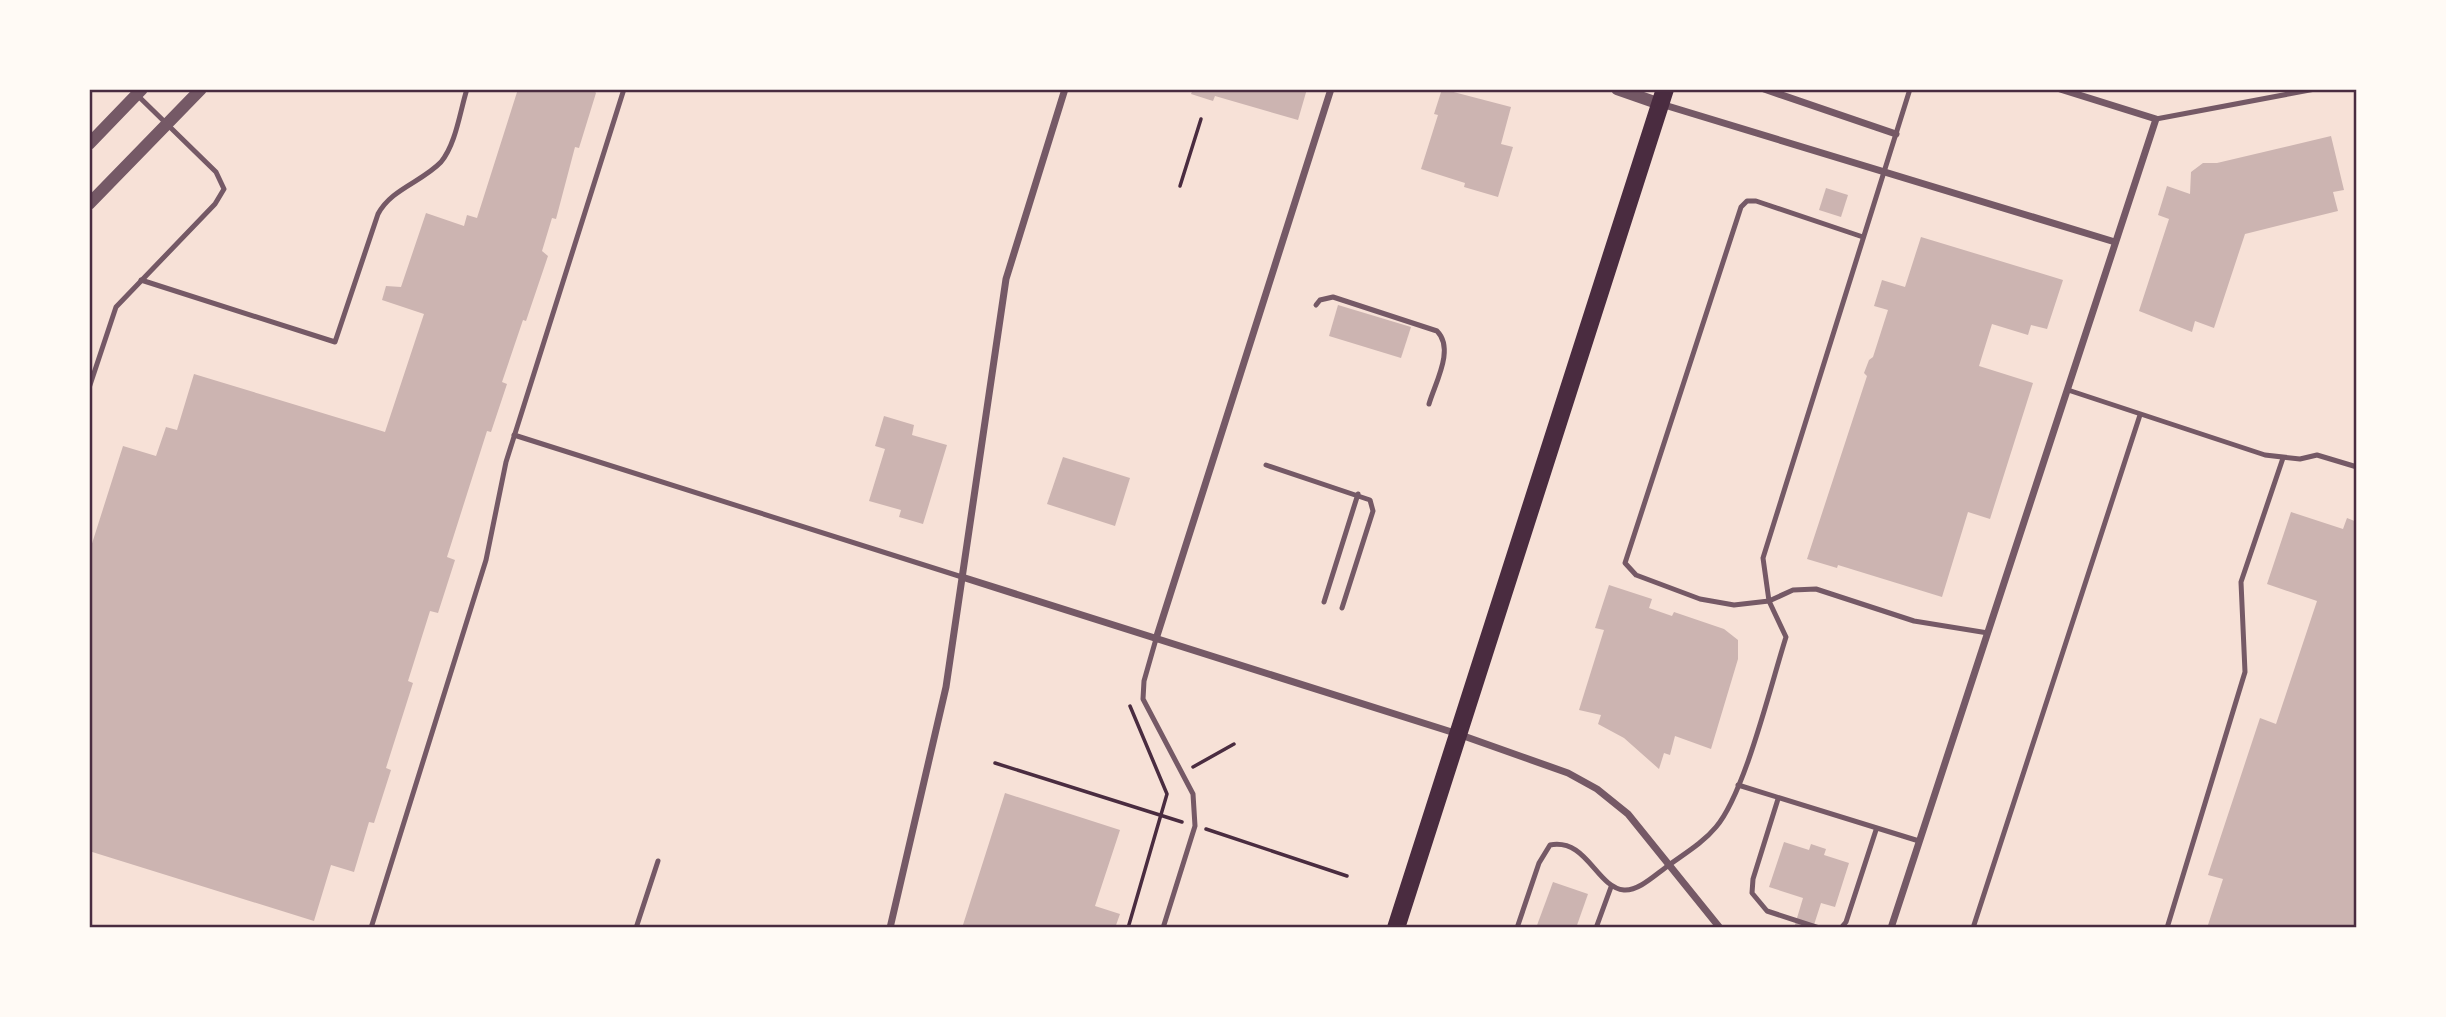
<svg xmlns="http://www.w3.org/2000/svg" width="2446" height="1017" viewBox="0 0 2446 1017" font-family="Poppins,sans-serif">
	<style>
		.building { fill: #ccb4b1 }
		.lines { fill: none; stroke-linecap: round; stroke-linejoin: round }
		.path { stroke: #4a2c40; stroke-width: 3.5 }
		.service { stroke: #755966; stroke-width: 5 }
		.minor { stroke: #755966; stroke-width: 7 }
		.tertiary { stroke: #755966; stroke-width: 12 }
		.primary { stroke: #4a2c40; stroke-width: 18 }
		.neatline { fill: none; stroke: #4a2c40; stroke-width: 2.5 }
	</style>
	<rect width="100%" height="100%" fill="#f7e1d7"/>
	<g class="building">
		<path d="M518 89H593L596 93 579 148 575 147 556 219 552 218 542 251 548 256 526 321 523 320 502 382 507 384 491 432 487 431 447 557 455 560 438 613 430 611 408 681 413 683 386 768 391 770 374 823 369 822 354 872 331 865 314 921 89 851V553L123 446 156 456 166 427 177 430 194 374 385 432 424 314 382 300 386 286 401 287 426 213 464 226 467 215 477 218Z"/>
		<path d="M1193 89H1307L1298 120 1215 96 1213 101 1191 94Z"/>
		<path d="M1442 89 1511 107 1501 144 1513 147 1498 197 1464 187 1465 183 1421 169 1438 115 1434 114Z"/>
		<path d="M2331 136 2344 190 2333 192 2338 211 2245 234 2214 328 2195 321 2192 332 2139 311 2169 219 2158 215 2167 186 2190 194 2191 172 2203 163H2217Z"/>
		<path d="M1826 188 1848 195 1841 217 1819 210Z"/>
		<path d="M1921 237 2063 280 2047 329 2031 325 2028 335 1992 324 1979 366 2033 383 1990 519 1968 512 1942 597 1838 565 1837 568 1807 559 1867 376 1864 373 1869 360 1873 357 1888 310 1874 306 1882 280 1905 287Z"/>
		<path d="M1338 305 1411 327 1401 358 1329 336Z"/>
		<path d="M884 416 914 425 912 435 947 445 923 524 899 517 901 510 869 501 885 449 875 446Z"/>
		<path d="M1063 457 1130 478 1115 526 1047 504Z"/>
		<path d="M2291 512 2343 529 2347 518 2357 522V928H2207L2223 879 2208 875 2260 718 2276 724 2317 601 2267 584Z"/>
		<path d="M1609 585 1652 599 1649 608 1672 616 1674 612 1724 629 1738 640V659L1711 749 1675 736 1670 755 1664 753 1659 769 1624 738 1598 724 1601 715 1579 710 1604 630 1595 628Z"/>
		<path d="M1005 793 1120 830 1095 906 1120 914 1115 928H962Z"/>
		<path d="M1784 842 1809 850 1811 844 1826 849 1824 855 1849 863 1835 907 1821 903 1813 928H1794L1803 898 1769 887Z"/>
		<path d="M1553 882 1588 894 1576 928H1536Z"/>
	</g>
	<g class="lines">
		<g class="path">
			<path d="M1180 186 1201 119"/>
			<path d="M995 763 1182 822"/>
			<path d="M1193 767 1234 744"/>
			<path d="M1206 829 1347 876"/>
			<path d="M1128 928 1167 794 1130 706"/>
		</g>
		<g class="service">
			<path d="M2156 119 2315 89"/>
			<path d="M1863 237 1756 201H1747L1741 207 1625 563 1636 575 1700 599 1734 605 1769 601 1793 590 1816 589 1914 621 1988 633"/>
			<path d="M141 280 335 342 378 214C391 189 422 182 441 162 456 144 460 111 467 89"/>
			<path d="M1316 305 1320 300 1333 297 1437 331C1455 349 1435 383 1429 404"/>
			<path d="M89 388 116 307 215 204 224 189 216 172 131 89"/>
			<path d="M2068 390 2265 455 2300 459 2317 455 2357 467"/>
			<path d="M514 435 962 577"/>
			<path d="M1266 465 1370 500 1373 511 1342 608"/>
			<path d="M1324 602 1358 494"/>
			<path d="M1156 639 1144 681 1143 699 1193 794 1195 826 1163 928"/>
			<path d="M1738 785 1919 841"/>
			<path d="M1778 799 1753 879 1752 893 1767 911 1819 928"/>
			<path d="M371 928 486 560 506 462 624 89"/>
			<path d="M636 928 658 861"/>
			<path d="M1517 928 1539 863 1550 845C1587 838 1596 887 1624 890 1638 891 1654 876 1665 868 1682 855 1702 844 1716 827 1745 793 1771 684 1786 637L1769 601 1763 558 1910 89"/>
			<path d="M1596 928 1611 887"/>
			<path d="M1841 928 1846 922 1876 830"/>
			<path d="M1973 928 2140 415"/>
			<path d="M2167 928 2245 672 2241 582 2283 458"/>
		</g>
		<g class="minor">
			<path d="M1764 89 1896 134"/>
			<path d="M1661 104 2115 242"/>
			<path d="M962 577 1458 734 1568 773 1597 789 1628 814 1720 928"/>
			<path d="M1156 639 1331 89"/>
			<path d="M890 928 946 687 1006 279 1065 89"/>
			<path d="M1891 928 2156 119 2060 89"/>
		</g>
		<g class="tertiary">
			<path d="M1617 89 1660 104"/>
			<path d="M89 144 142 89"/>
			<path d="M89 204 201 89"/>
		</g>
		<path class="primary" d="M1396 928 1665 89"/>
	</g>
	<rect width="2446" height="1017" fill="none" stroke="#fffaf5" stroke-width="182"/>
	<rect x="91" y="91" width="2264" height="835" class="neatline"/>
</svg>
